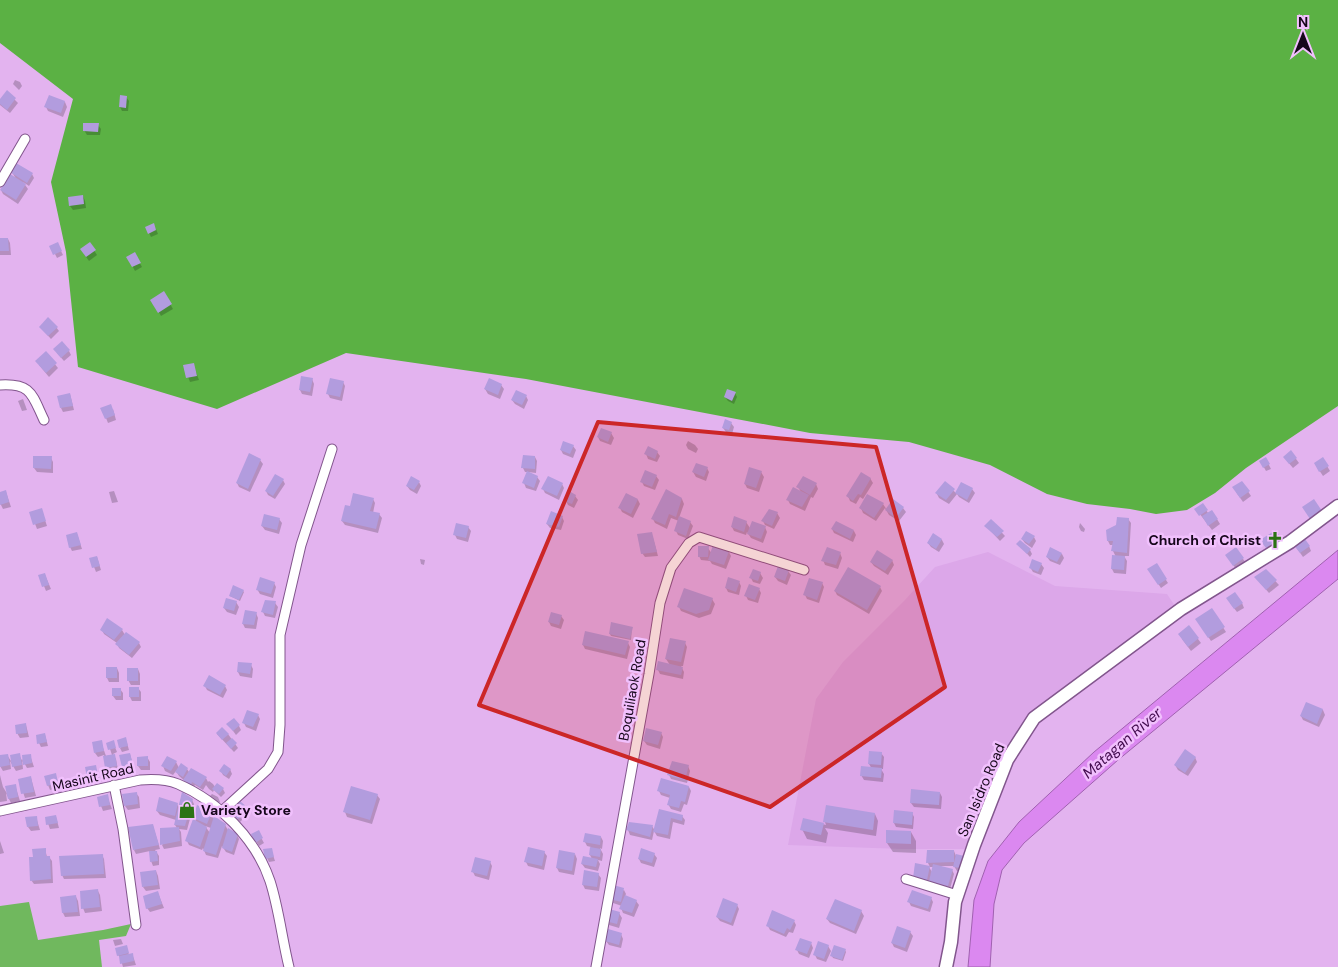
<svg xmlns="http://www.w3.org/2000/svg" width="1338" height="967" viewBox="0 0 1338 967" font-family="'DM Sans',sans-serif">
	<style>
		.built { fill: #dca7e9 }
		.green { fill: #70b85e }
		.forest { fill: #5bb144 }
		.water { fill: #db88f0; stroke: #a061b0 }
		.shadow { fill: #0003; fill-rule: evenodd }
		.building { fill: #b29cde }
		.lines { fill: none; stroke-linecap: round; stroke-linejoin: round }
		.street-casing { stroke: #82568d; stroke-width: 11 }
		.secondary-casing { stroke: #82568d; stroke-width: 15 }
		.street { stroke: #fff; stroke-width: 9 }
		.secondary { stroke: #fff; stroke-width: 12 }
		.marked { fill: #cc2627; fill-opacity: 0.2; stroke: #cc2627; stroke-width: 4; stroke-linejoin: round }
		.labels { text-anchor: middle; stroke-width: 5; stroke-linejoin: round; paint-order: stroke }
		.poi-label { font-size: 14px; font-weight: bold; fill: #16061b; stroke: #f1c0fd; text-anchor: end }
		.street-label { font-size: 14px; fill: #16061b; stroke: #f1c0fd }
		.water-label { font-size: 15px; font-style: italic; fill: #420c4e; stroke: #f1c0fd }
	</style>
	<rect width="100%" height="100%" fill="#e3b3ef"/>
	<path class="built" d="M988 552 1055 586 1167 594 1175 606 1061 690 1030 715 967 849H902L788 845 816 699 843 662 905 600 935 567Z"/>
	<path class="green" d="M29 902 38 940 103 930 131 924 126 936 99 940 102 967H0V906Z"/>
	<path class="forest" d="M0 0H1338V406L1246 468 1215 493 1187 510 1156 514 1130 509 1087 504 1047 494 990 465 909 442 810 433 526 379 346 353 217 409 78 367 66 252 51 182 73 99 0 43Z"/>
	<path class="water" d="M1338 550V579L1118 760 1024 843 1002 870 994 904 990 967H968L974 900 988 861 1019 822 1094 752Z"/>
	<g class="shadow">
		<path d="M15 80 20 82 22 86 19 90 13 84Z"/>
		<path d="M7 92 18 103 10 113 0 105V101Z"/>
		<path d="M126 97 129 101 128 111H122L120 107Z"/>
		<path d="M65 102 67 107 63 117 48 111 46 107Z"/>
		<path d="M98 125 101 129 100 135H87L84 130Z"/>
		<path d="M12 172 32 174 34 178 29 186 23 182 28 189 18 204 3 194 1 190 16 179Z"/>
		<path d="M83 196 85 201 86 208 73 210 70 206Z"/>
		<path d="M156 229 158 234 151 237 149 233Z"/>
		<path d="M0 239H8L10 243 11 255H0Z"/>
		<path d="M57 243 63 255 57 258 51 246Z"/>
		<path d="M90 244 97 255 89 261 84 254Z"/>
		<path d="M135 254 142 267 135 271 128 258Z"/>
		<path d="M164 293 173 309 161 316 152 300Z"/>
		<path d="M40 327H56L59 331 51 339Z"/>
		<path d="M69 351 71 355 64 361 57 353Z"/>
		<path d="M46 353 58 368 49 377 39 365Z"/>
		<path d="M193 364 199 380 190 382 184 366Z"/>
		<path d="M312 379 314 384 312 396 302 394 300 390Z"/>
		<path d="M343 382 345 386 342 401 330 398 328 394Z"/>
		<path d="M501 385 504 389 500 399 488 394 485 389Z"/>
		<path d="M735 393 737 397 734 404 728 401 725 397Z"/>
		<path d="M70 394 74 410 63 412 61 408Z"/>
		<path d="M526 396 528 400 524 409 515 404 512 400Z"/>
		<path d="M23 399 27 410 22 411 18 401Z"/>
		<path d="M113 409 116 420 108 423 106 418Z"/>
		<path d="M731 423 734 427 732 434 726 432 723 428Z"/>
		<path d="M601 430 611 433 614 438 611 445 600 441 598 437Z"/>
		<path d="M688 441 695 445 698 449 696 453 688 449 686 445Z"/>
		<path d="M573 446 576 450 573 458 563 454 561 450Z"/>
		<path d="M657 452 660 456 657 462 648 459 646 454Z"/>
		<path d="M1291 452 1299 463 1293 468 1287 461Z"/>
		<path d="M535 457 537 461 536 473 528 472 537 477 540 481 536 491 526 488 524 483 528 472H525L523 468Z"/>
		<path d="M51 458 53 462V473L37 472 34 468Z"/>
		<path d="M1266 459 1271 469 1266 471 1261 462Z"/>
		<path d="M1323 459 1330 471 1323 476 1315 464Z"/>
		<path d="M260 460 263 464 250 492 239 487 237 483Z"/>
		<path d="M707 468 709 472 706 481 696 477 693 472Z"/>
		<path d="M761 472 764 477 759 492 747 488 745 484Z"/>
		<path d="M656 476 659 480 655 490 644 486 642 482Z"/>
		<path d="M870 478 873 483 863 499 860 497 856 504 850 501 848 496Z"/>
		<path d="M283 480 285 484 275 499 268 495 266 491Z"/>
		<path d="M419 482 421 486 417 494 410 490 407 486Z"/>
		<path d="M1242 482 1251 496 1243 502 1236 492Z"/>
		<path d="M945 483 956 493 972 489 975 493 969 503 959 497 957 494 949 504 939 498 937 494Z"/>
		<path d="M562 484 564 488 559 500 545 493 543 489Z"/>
		<path d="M816 484 818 489 813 498 811 497 805 511 790 504 788 500 801 492 798 487Z"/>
		<path d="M114 491 118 502 112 503 109 492Z"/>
		<path d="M666 491 682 499 684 504 679 518 690 522 693 526 688 539 678 535 676 531 679 521 671 518 667 529 655 523 653 519Z"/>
		<path d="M6 492 11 507 3 509 0 503V493Z"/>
		<path d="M627 495 638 500 640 504 633 518 622 512 620 508Z"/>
		<path d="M575 496 578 500 574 508 568 505 566 501Z"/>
		<path d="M373 499 375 503 373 513 379 514 382 518 378 533 345 525 342 521 351 507Z"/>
		<path d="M883 504 887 510 903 508 906 512 899 521 889 515 885 508 876 521 863 513 861 508Z"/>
		<path d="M1203 505 1208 513 1212 511 1220 524 1212 530 1196 509Z"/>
		<path d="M769 510 777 513 780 518 774 529 765 525 763 521Z"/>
		<path d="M31 513 43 514 47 526 37 529Z"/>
		<path d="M562 517 564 521 561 530 550 528 547 524Z"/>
		<path d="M279 519 282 523 279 534 265 530 262 526Z"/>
		<path d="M1128 519 1131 523 1129 556H1124L1127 561 1126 574 1114 573 1112 569 1113 556 1116 557 1113 551 1114 545H1110L1108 541Z"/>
		<path d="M991 521 1005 536 1000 541 986 526Z"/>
		<path d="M746 522 750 528 765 527 767 532 763 543 751 538 747 532 746 535 734 531 732 527Z"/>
		<path d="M1080 523 1085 529 1084 532 1081 531 1079 527Z"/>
		<path d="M468 527 471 531 468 542 457 539 455 535Z"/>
		<path d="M832 529 854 531 856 535 853 542 834 533Z"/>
		<path d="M1276 532 1283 542 1269 551 1264 544Z"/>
		<path d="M77 534 82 549 72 551 70 547Z"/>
		<path d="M933 535 942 540 944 544 939 552 931 547 928 543Z"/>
		<path d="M1034 537 1036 541 1032 548 1025 543 1022 539Z"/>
		<path d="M653 538 658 556 645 557 642 553Z"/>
		<path d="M1018 544 1030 550 1032 554 1030 557Z"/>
		<path d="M1309 546 1311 551 1303 557 1296 547Z"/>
		<path d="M708 548 712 554 729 552 731 556 726 569 712 564 710 561 701 560 699 556Z"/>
		<path d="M840 553 842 558 838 569 825 565 823 560Z"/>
		<path d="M1062 554 1064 558 1060 565 1050 561 1047 557Z"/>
		<path d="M97 557 101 570 96 572 91 559Z"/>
		<path d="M420 559 425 560 424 565 421 564Z"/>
		<path d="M1229 559H1243L1246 563 1236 569Z"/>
		<path d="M892 560 894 565 888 575 874 566 871 562Z"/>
		<path d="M1041 564 1044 568 1041 575 1033 572 1030 567Z"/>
		<path d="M1156 565 1168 583 1161 588 1149 570Z"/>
		<path d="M788 571 791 575 787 585 778 581 775 577Z"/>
		<path d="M1266 571 1279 585 1269 593 1256 578Z"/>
		<path d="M760 573 763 578 760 584 753 582 751 578Z"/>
		<path d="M45 575 51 589 46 591 40 576Z"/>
		<path d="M739 582 741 586 739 595 728 592 726 588Z"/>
		<path d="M274 583 276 587 273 598 260 594 257 589Z"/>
		<path d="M822 583 824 587 819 603 807 599 805 595Z"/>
		<path d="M880 587 882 591 869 614 837 595 835 591Z"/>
		<path d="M759 589 761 593 758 603 748 600 746 596Z"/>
		<path d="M243 591 244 592 240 601 230 596Z"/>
		<path d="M712 599 715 604 711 614 699 618 681 611 679 607Z"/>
		<path d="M236 602 239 607 236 615 227 612 224 608Z"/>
		<path d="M275 603 278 607 275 618 265 616 263 612Z"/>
		<path d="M1230 603H1242L1244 608 1237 612Z"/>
		<path d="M1212 610 1226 632 1211 641 1197 620Z"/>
		<path d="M256 613 258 618 256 629 245 628 243 624Z"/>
		<path d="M561 616 564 620 561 629 551 626 549 622Z"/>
		<path d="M1189 627 1201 643 1191 651 1182 639Z"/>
		<path d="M632 628 631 640 611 636 610 634Z"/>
		<path d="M102 630H122L125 635 139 643 141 647 132 658 119 648 117 643 104 634Z"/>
		<path d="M628 643 630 647 627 659 585 649 583 645Z"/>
		<path d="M685 643 687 647 683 666H681L684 672 683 679 660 674 658 670 670 665 666 659Z"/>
		<path d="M239 663 251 665 253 669 252 678 240 676 238 672Z"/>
		<path d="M117 668 119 673V682H109L107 678Z"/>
		<path d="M138 669 140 674V685H131L128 680Z"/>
		<path d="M205 686H225L227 690 223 698 207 690Z"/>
		<path d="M138 688 141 692V701H132L130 697Z"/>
		<path d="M113 689H120L123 693V700H116L113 696Z"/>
		<path d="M1307 704 1323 710 1325 715 1319 727 1303 720 1301 716Z"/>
		<path d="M258 715 260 719 256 731 246 727 244 723Z"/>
		<path d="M228 724 239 726 241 730 236 735Z"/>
		<path d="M26 725 29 737 20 738 17 733Z"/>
		<path d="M661 733 663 737 660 749 647 745 644 741Z"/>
		<path d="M217 734H228L238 748 234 752Z"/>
		<path d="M45 735 48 746 41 747 39 743Z"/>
		<path d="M101 742 106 756 112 755 108 743 113 742 117 752 113 754 116 759 118 770 109 772 104 755 98 757 95 753Z"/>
		<path d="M127 743 129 750 122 752 120 748Z"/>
		<path d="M881 753 884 757 883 769H881L884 774 883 782 864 780 861 775 872 769 869 764Z"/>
		<path d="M130 754 134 769 125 771 121 756Z"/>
		<path d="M7 755 13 764 19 755 24 764 30 755 34 767 27 768 22 759 23 769 16 771 10 761 11 769 3 771 0 766V756Z"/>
		<path d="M147 757 150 762V770H141L138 766Z"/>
		<path d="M1195 757 1197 762 1188 776 1178 770 1175 765Z"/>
		<path d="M176 762 179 768 187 769 189 772 206 778 208 782 209 781 213 784 215 787 223 789 225 793 221 797 214 790 213 792 209 789 206 785 203 790 195 785 193 788 179 776 176 771 173 775 165 771 163 766Z"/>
		<path d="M95 766 100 780 91 782 88 777Z"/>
		<path d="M688 766 690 771 687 783 671 779 669 775Z"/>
		<path d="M230 769 232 774 229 779 223 775 221 771Z"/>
		<path d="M55 774 60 787 50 790 48 785Z"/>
		<path d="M0 775 3 787 8 795 15 785 20 801 11 803 6 793 7 801 0 802Z"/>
		<path d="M31 778 36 796 25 798 19 780Z"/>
		<path d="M689 787 691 791 687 805 684 804 681 812 671 809 668 804 670 798 661 795 659 791Z"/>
		<path d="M136 793 139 797 140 808 128 810 125 806Z"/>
		<path d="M940 793 942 797 941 809 914 807 911 803Z"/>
		<path d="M212 794 218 797 220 802 218 804 210 796Z"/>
		<path d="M377 795 380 799 372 824 347 817 345 812Z"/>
		<path d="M107 796 112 809 103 811 98 798Z"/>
		<path d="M192 800 194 804 187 830 179 829 181 832 182 846 164 849 162 845 177 828 175 825 176 820 160 815 157 811 177 804 179 808Z"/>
		<path d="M247 809 249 813 240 822 231 812Z"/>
		<path d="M660 811 682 816 685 820 684 825 673 822 670 839 657 836 654 831 652 840 630 835 628 830 652 826 655 831Z"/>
		<path d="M211 813 214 817 225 825 228 830 237 835 239 839 234 855 226 852 222 846 218 858 206 855 203 848 202 850 189 845 187 841 197 823 194 818ZM205 826 211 828 210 833Z"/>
		<path d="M912 813 914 817 913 829 896 827 894 823Z"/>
		<path d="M875 814 878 821 876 836 825 828 828 833 826 843 807 839 802 829 804 819 826 825 825 822Z"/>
		<path d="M36 817 40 830 31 831 28 827Z"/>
		<path d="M56 817 59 828 50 829 46 818Z"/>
		<path d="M153 826 160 849 155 850 159 856V865L153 866 151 861 150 851 136 854 134 850Z"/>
		<path d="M258 832 264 843 259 846 252 835Z"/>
		<path d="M911 832 916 841V853L893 852 887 843Z"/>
		<path d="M601 837 603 841 602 849 600 848 603 854 602 861 598 860 600 864 598 871 585 868 582 864 592 859 590 855 591 847 587 846 585 842Z"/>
		<path d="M0 841 4 853 0 854Z"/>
		<path d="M45 849 47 857H49L52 861 53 883 34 884 31 880 34 858Z"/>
		<path d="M271 849 275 861 269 862 267 858Z"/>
		<path d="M928 851H954L956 856 963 857 966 861 962 872 957 871 954 866H939L952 870 954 874 950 889 933 885 930 880 929 884 916 882 914 878 916 864 930 867 928 863ZM929 867H934L932 872Z"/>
		<path d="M544 852 547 856 544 870 528 866 526 862Z"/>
		<path d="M575 854 577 859 574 875 559 872 557 868Z"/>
		<path d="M654 854 657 858 654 867 641 863 639 859Z"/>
		<path d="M102 855 104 859 106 878 64 879 62 875Z"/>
		<path d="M490 862 492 866 489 880 475 876 473 872Z"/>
		<path d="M156 871 158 876 160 889 146 891 143 887Z"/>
		<path d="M598 874 601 878 599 891 585 889 583 885Z"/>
		<path d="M624 890 626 894 625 896 636 901 639 905 634 917 623 913 621 908 622 906 613 903 611 899Z"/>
		<path d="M98 891 100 895 102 911 85 913 83 908Z"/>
		<path d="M158 893 164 908 150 912 147 908Z"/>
		<path d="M76 897 78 901 80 916 65 917 63 913 61 898Z"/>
		<path d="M931 898 933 902 930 912 911 906 909 902Z"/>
		<path d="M737 905 739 909 733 926 720 921 717 917Z"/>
		<path d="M861 911 864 916 856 934 830 923 827 919Z"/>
		<path d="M619 913 622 918 619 928 609 925 607 921Z"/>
		<path d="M794 921 796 925 793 933 789 932 786 937 770 930 768 926Z"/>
		<path d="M910 932 913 936 907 952 894 947 892 943Z"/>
		<path d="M621 934 623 939 621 948 609 945 606 941Z"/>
		<path d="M121 939 123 944 115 946 113 940Z"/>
		<path d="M811 943 813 948 809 958 799 954 797 950Z"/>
		<path d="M828 946 831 951 826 962 817 959 815 955Z"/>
		<path d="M127 948 129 955 132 954 134 959 136 965 123 967 120 957 118 955Z"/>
		<path d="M845 950 846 952 843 961 833 958 832 956Z"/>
	</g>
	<g class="building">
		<path d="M7 90 16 98 7 110 0 104V99Z"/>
		<path d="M49 95 65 101 61 113 44 107Z"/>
		<path d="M120 95 127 96 126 108 119 107Z"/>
		<path d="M83 123H99L98 132 83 131Z"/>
		<path d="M16 163 33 173 27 183 10 172Z"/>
		<path d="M10 174 26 184 16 200 0 190Z"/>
		<path d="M83 195 84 204 69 206 68 197Z"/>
		<path d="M154 223 156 230 148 234 145 227Z"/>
		<path d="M0 238H8L9 251H0Z"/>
		<path d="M58 242 62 251 53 255 49 246Z"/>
		<path d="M90 242 96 250 86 257 80 249Z"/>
		<path d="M135 252 141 263 132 267 126 257Z"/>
		<path d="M164 291 172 304 158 313 150 300Z"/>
		<path d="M48 317 58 327 48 336 39 327Z"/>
		<path d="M62 341 70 350 61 358 53 349Z"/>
		<path d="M46 351 57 363 46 373 35 361Z"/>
		<path d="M194 363 197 376 186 378 183 365Z"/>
		<path d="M301 376 313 378 310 392 299 390Z"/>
		<path d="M330 378 344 381 340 397 326 394Z"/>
		<path d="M489 378 502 384 498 395 484 389Z"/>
		<path d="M727 389 736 392 732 401 724 397Z"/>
		<path d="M516 390 527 395 522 405 511 400Z"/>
		<path d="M70 393 73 406 60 408 57 396Z"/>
		<path d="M111 404 115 415 105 419 100 408Z"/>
		<path d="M725 419 732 422 729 430 722 428Z"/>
		<path d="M601 428 612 432 608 442 597 437Z"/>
		<path d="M563 441 574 445 570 454 560 450Z"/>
		<path d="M648 446 658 451 655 459 644 454Z"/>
		<path d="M1291 450 1297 458 1289 464 1283 457Z"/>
		<path d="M249 453 261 459 248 489 236 483Z"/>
		<path d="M523 455 535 456V469L521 468Z"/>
		<path d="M33 456H52L51 469 33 468Z"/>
		<path d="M1266 457 1270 464 1263 468 1259 461Z"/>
		<path d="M1323 457 1329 466 1319 472 1314 463Z"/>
		<path d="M696 463 708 467 704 477 692 472Z"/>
		<path d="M749 467 762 471 756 488 744 484Z"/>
		<path d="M645 470 657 475 652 487 640 482Z"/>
		<path d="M527 471 538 476 534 488 522 483Z"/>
		<path d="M861 472 871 478 861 495 858 494 853 501 846 496Z"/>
		<path d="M275 474 284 479 273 496 265 491Z"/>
		<path d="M411 476 420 481 414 490 406 486Z"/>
		<path d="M548 476 563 483 557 496 541 489Z"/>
		<path d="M803 476 817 483 810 495 796 487Z"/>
		<path d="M945 481 955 489 946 500 935 493Z"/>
		<path d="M1242 481 1250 491 1240 498 1232 487Z"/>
		<path d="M961 482 973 488 967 500 955 493Z"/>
		<path d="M793 487 809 495 802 507 786 500Z"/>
		<path d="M666 489 682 498 676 517 669 514 665 525 651 519Z"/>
		<path d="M6 490 9 502 0 505V492Z"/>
		<path d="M569 491 576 495 572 504 564 501Z"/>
		<path d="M353 493 374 498 370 511 380 513 376 529 341 521 345 505 350 506Z"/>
		<path d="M626 493 638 499 631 514 618 508Z"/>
		<path d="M867 494 884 503 874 518 859 508Z"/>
		<path d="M893 499 904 507 896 518 885 510Z"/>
		<path d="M1314 499 1322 511 1310 519 1302 507Z"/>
		<path d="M1203 503 1208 510 1199 516 1194 509Z"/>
		<path d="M42 508 46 521 33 525 29 512Z"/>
		<path d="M769 509 778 512 772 526 761 521Z"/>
		<path d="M1212 510 1218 519 1208 526 1202 516Z"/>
		<path d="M551 511 563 516 559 527 546 524Z"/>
		<path d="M264 514 280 518 277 530 261 526Z"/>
		<path d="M679 516 691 521 686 536 674 531Z"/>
		<path d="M734 516 747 521 744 532 731 527Z"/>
		<path d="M1117 517 1129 518 1127 553 1111 551 1113 541H1107L1106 530 1116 525Z"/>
		<path d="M991 519 1004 531 997 537 984 526Z"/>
		<path d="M752 521 766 526 761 539 747 534Z"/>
		<path d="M836 521 854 530 850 539 831 529Z"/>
		<path d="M456 523 469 526 466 538 453 535Z"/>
		<path d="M1276 530 1281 538 1266 548 1260 540Z"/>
		<path d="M1026 531 1035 536 1029 544 1021 539Z"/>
		<path d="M77 532 81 545 69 548 66 535Z"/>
		<path d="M652 532 657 552 641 554 637 534Z"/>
		<path d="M933 533 942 539 936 549 927 543Z"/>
		<path d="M1302 535 1310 546 1300 553 1292 543Z"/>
		<path d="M1020 540 1031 549 1027 554 1016 544Z"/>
		<path d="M713 545 729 551 724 565 708 560Z"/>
		<path d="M698 546H709L708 557H698Z"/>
		<path d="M827 547 841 552 836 565 821 561Z"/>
		<path d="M1050 547 1062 553 1057 562 1046 557Z"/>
		<path d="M1236 547 1244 558 1233 566 1225 555Z"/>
		<path d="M877 550 893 560 885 571 870 562Z"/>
		<path d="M1112 555 1125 556 1124 570 1111 569Z"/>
		<path d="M97 556 100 566 92 568 89 558Z"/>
		<path d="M1032 559 1042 563 1038 572 1029 568Z"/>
		<path d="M1157 563 1167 579 1158 585 1147 569Z"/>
		<path d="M778 566 789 570 785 581 774 577Z"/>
		<path d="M848 567 881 586 867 610 834 591Z"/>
		<path d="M753 569 761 572 758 581 749 578Z"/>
		<path d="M1266 569 1277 580 1266 590 1254 577Z"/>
		<path d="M45 573 49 585 42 587 38 575Z"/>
		<path d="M260 577 275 582 271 594 256 590Z"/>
		<path d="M728 577 740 581 736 592 725 588Z"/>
		<path d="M809 578 823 582 817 600 803 595Z"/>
		<path d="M749 584 760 588 755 600 744 596Z"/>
		<path d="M233 585 244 590 239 600 229 596Z"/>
		<path d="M684 588 713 598 709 610 696 614 677 607Z"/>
		<path d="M1235 592 1243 603 1234 609 1226 598Z"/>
		<path d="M226 598 237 601 234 611 223 608Z"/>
		<path d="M265 600 276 601 273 615 261 612Z"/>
		<path d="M1212 608 1225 627 1208 638 1195 619Z"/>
		<path d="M245 610 257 612 254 625 242 624Z"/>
		<path d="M551 612 562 615 559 625 548 622Z"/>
		<path d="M107 618 123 629 114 640 100 630Z"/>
		<path d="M611 622 633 627 630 639 609 634Z"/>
		<path d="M1189 625 1199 638 1188 647 1178 634Z"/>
		<path d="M585 631 629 641 625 655 582 645Z"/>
		<path d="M126 632 140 642 129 655 115 644Z"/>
		<path d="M670 638 686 641 681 662 665 659Z"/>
		<path d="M658 661 683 667 681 675 656 670Z"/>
		<path d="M238 662 252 663 250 674 237 672Z"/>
		<rect x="106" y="667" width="11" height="11"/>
		<rect x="127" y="668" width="11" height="13"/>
		<path d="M209 675 226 685 220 695 203 686Z"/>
		<rect x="129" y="687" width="10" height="10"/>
		<rect x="112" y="688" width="9" height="8"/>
		<path d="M1306 702 1323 709 1317 724 1300 716Z"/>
		<path d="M247 710 259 714 253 727 242 723Z"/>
		<path d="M234 718 240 725 233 731 226 724Z"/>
		<path d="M26 723 27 733 16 734 15 725Z"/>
		<path d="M222 727 229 734 222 740 216 733Z"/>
		<path d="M646 728 662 732 658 745 643 741Z"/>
		<path d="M45 733 47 742 37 744 36 735Z"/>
		<path d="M126 737 128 746 119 748 117 740Z"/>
		<path d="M232 738 237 743 231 749 226 743Z"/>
		<path d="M102 740 104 751 94 753 92 742Z"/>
		<path d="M114 740 116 748 108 750 106 743Z"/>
		<path d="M1185 749 1196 757 1185 773 1174 765Z"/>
		<path d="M869 751 882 752 881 765 868 764Z"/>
		<path d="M20 753 22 765 12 767 10 755Z"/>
		<path d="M130 753 133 765 122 767 119 755Z"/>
		<path d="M8 754 10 765 0 767V755Z"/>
		<path d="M31 754 32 763 23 765 22 755Z"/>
		<path d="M115 754 117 766 105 768 103 756Z"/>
		<path d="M148 756V766H137V757Z"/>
		<path d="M167 756 177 761 171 771 161 766Z"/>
		<path d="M672 761 689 765 685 780 667 775Z"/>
		<path d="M181 763 188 768 183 777 175 772Z"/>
		<path d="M224 764 231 769 226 776 219 771Z"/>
		<path d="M96 765 98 776 87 778 85 767Z"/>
		<path d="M861 766 882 768 881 778 860 776Z"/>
		<path d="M191 768 207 777 200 787 192 782 191 785 183 780Z"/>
		<path d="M56 773 58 783 47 786 44 776Z"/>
		<path d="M31 776 34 792 21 794 18 779Z"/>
		<path d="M661 778 689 786 685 802 681 801 679 808 667 805 670 795 657 791Z"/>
		<path d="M217 783 224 788 219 794 212 789Z"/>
		<path d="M16 784 18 797 8 799 5 786Z"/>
		<path d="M351 786 378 794 370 820 343 812Z"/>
		<path d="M911 789 940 792 939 805 910 803Z"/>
		<path d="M137 792 138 804 124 806 122 794Z"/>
		<path d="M182 792 193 799 185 826 174 825Z"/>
		<path d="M108 794 110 805 99 807 97 797Z"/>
		<path d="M159 797 178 803 175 816 156 811Z"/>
		<path d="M240 801 248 808 238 819 230 812Z"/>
		<path d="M197 805 212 812 207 824 193 818Z"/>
		<path d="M826 805 875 813 873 830 823 822Z"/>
		<path d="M659 809 683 815 682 821 671 818 668 835 653 832Z"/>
		<path d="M894 810 913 812 912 825 893 823Z"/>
		<path d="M56 815 58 823 46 825 45 817Z"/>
		<path d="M37 816 38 826 27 827 25 817Z"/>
		<path d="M214 816 226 824 216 855 203 851Z"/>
		<path d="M803 818 824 823 821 835 800 830Z"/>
		<path d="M193 819 207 827 200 847 185 841Z"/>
		<path d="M629 822 653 825 650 837 626 830Z"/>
		<path d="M153 824 159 845 133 850 128 827Z"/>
		<path d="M179 827 180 841 160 845V828Z"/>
		<path d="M228 828 238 834 232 852 222 848Z"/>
		<path d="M259 830 263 838 255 843 251 834Z"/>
		<path d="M886 830 911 831V844L886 843Z"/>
		<path d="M585 833 601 836 600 845 583 842Z"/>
		<path d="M528 847 545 851 542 866 524 862Z"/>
		<path d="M590 847 601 849 600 857 589 855Z"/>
		<path d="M46 848V856H50L51 879 30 881 29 857H33L32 849Z"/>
		<path d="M272 848 274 857 265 859 263 849Z"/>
		<path d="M641 848 655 853 652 863 638 859Z"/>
		<path d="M559 850 575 853 572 871 556 868Z"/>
		<path d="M927 850H954V862L926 863Z"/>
		<path d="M149 851H157L158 861 150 862Z"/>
		<path d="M103 854 104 874 61 876 59 856Z"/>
		<path d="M956 854 964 856 960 868 953 867Z"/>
		<path d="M583 856 598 859 596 867 581 864Z"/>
		<path d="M475 857 491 861 487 876 471 872Z"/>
		<path d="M915 863 930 866 927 880 913 878Z"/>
		<path d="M933 864 953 869 948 886 929 881Z"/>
		<path d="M156 870 158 885 142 887 140 872Z"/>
		<path d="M584 870 599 873 597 887 582 885Z"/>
		<path d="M613 885 624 888 621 902 610 899Z"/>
		<path d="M98 889 100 907 81 909 80 891Z"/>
		<path d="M912 890 932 897 928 909 907 902Z"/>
		<path d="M158 891 162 904 146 909 143 896Z"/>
		<path d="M76 895 78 912 62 913 60 897Z"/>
		<path d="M625 895 637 900 632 913 619 909Z"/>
		<path d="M723 898 738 904 731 923 716 917Z"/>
		<path d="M835 899 862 910 854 931 826 919Z"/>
		<path d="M609 909 620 912 617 924 605 921Z"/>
		<path d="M772 910 795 920 790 930 787 928 784 934 766 926Z"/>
		<path d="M897 926 911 931 905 948 891 943Z"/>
		<path d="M608 929 622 933 619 945 605 941Z"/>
		<path d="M800 938 812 942 807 954 795 950Z"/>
		<path d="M818 941 829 945 824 959 813 955Z"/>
		<path d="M127 945 129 953 117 956 115 948Z"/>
		<path d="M834 945 846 949 842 960 830 956Z"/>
		<path d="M133 953 134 961 120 964 119 956Z"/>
	</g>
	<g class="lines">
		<g class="street-casing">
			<g id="street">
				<path d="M0 182 25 139"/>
				<path d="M0 385C32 383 32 395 44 420"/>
				<path d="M114 785 123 829 136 925"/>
				<path d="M0 811 140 780C152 779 166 779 178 784 218 801 256 839 270 881 279 909 282 939 289 967"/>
				<path d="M221 812 268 769 278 752 280 725V635L301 545 332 449"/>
				<path d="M906 879 957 895"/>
				<path d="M596 967 649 674 660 603 671 568 689 543 699 537 804 570"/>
			</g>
		</g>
		<g class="secondary-casing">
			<path id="secondary" d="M946 967 951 942 955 902 974 845 1007 760 1034 718 1181 609 1290 542 1338 506"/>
		</g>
		<use href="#street" class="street"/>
		<use href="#secondary" class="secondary"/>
	</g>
	<path class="marked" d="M598 422 876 447 945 687 770 807 479 705Z"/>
	<defs>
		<g id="church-bare" transform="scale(1.35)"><path d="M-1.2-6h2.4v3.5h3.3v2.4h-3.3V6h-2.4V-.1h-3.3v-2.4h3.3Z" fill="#2c7315" stroke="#f1c0fd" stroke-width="2.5" paint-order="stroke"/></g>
		<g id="shop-bare" transform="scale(1.35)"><path d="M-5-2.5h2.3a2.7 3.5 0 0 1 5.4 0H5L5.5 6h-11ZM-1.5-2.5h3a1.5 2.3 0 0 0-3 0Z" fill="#2c7315" stroke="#f1c0fd" stroke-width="2.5" paint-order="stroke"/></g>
	</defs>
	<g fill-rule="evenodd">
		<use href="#church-bare" x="1275" y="540"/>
		<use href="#shop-bare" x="187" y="810"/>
	</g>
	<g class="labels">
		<g class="poi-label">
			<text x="1261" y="545">Church of Christ</text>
			<text x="201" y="815" text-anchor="start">Variety Store</text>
		</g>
		<g class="street-label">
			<text transform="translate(632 690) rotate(-80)" y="5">Boquiliaok Road</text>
			<text transform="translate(93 777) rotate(-13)" y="5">Masinit Road</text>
			<text transform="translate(981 790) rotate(-67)" y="5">San Isidro Road</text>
		</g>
		<g class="water-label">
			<text transform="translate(1122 743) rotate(-41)" y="5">Matagan River</text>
		</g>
	</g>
	<g transform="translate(1303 35)" stroke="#f1c0fd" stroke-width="4" paint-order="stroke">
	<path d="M0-4L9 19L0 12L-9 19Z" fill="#16061b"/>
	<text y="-8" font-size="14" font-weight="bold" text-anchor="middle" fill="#16061b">N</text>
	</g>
</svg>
